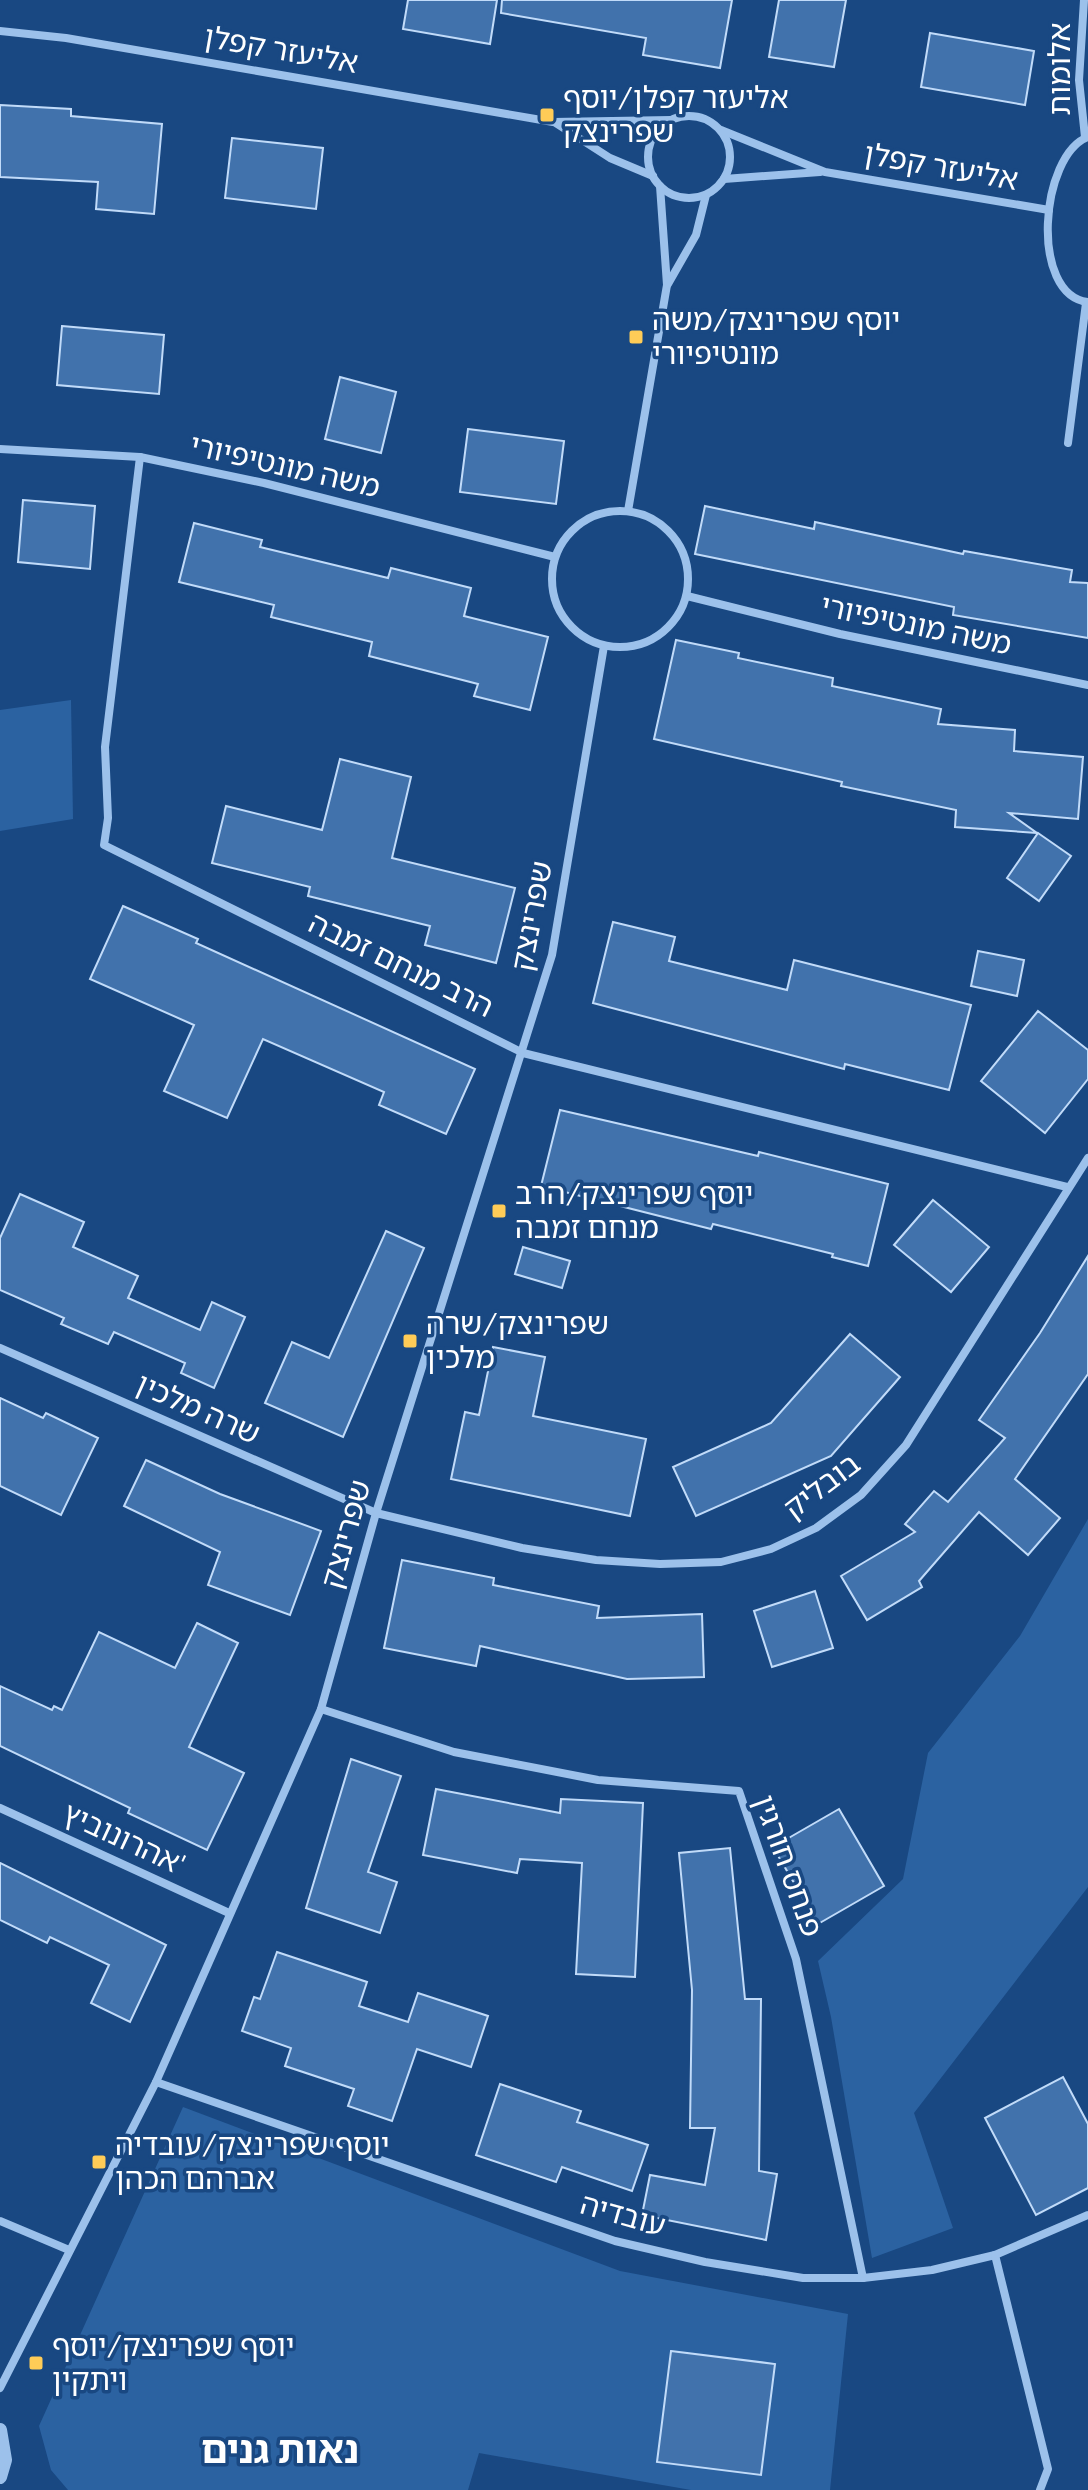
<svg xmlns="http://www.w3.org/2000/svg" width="1088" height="2490" viewBox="0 0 1088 2490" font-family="'Exo 2','Noto Sans Hebrew',sans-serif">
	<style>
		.green { fill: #2b62a1 }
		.building { fill: #4172ac; stroke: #c1dbf9; stroke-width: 2 }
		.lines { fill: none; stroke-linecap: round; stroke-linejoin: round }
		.minor { stroke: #9cc1eb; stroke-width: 8 }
		.tertiary { stroke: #9cc1eb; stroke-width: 14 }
		.poi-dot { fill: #ffcc57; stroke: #194882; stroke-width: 3 }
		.labels { text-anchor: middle; stroke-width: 7; stroke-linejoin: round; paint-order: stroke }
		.street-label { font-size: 30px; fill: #fff; stroke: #194882 }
		.poi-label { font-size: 30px; fill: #fff; stroke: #194882; text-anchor: start }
		.district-label { font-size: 38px; font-weight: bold; fill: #fff; stroke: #194882 }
	</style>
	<rect width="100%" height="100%" fill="#194882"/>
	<g class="green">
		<path d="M71 700 73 819 0 831V710Z"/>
		<path d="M1088 1519V1887L914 2113 953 2228 872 2258 831 2017 818 1961 903 1879 928 1753 1020 1636Z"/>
		<path d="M183 2107 620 2271 848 2314 830 2490H691L479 2453 468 2490H68L51 2470 39 2426Z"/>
	</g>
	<g class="building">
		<path d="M408 0H497L490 44 403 29Z"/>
		<path d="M502 0H732L720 68 643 55 646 38 501 13Z"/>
		<path d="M779 0H846L834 67 769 57Z"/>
		<path d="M930 33 1034 51 1025 105 921 87Z"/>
		<path d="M0 105 71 109V116L162 124 154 214 96 209 98 182 0 177Z"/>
		<path d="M232 138 323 148 316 209 225 198Z"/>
		<path d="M62 326 164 335 159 394 57 385Z"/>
		<path d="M340 377 396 392 381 453 325 439Z"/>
		<path d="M468 429 564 441 556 504 460 492Z"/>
		<path d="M23 500 95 506 90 569 18 562Z"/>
		<path d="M705 506 814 529 815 522 963 554 964 551 1072 570 1070 582 1088 583V638L953 615 954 607 695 554Z"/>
		<path d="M194 523 262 540 260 547 388 578 391 568 471 588 464 616 548 637 530 710 474 696 478 684 369 656 372 642 271 617 274 605 179 582Z"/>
		<path d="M676 640 739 653 738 658 833 678 832 686 941 709 938 724 1015 730 1014 751 1083 757 1078 819 1009 813 1037 833 955 827 956 810 841 786 842 782 654 739Z"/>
		<path d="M340 759 411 777 392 858 515 888 496 963 425 945 430 926 308 896 310 887 212 863 226 806 322 830Z"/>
		<path d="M1038 833 1071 856 1039 901 1007 878Z"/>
		<path d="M123 906 198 939 196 943 475 1069 446 1134 379 1105 384 1092 263 1039 227 1118 164 1091 194 1025 90 979Z"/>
		<path d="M613 922 675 937 669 961 787 990 794 960 971 1005 949 1090 845 1064 844 1069 593 1003Z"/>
		<path d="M978 951 1024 960 1017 996 971 986Z"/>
		<path d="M1038 1011 1088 1050V1079L1045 1133 981 1081Z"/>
		<path d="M560 1110 758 1156 759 1152 888 1184 868 1266 832 1257 833 1254 713 1224 711 1229 541 1186Z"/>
		<path d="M20 1194 84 1222 73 1247 138 1276 128 1298 200 1330 212 1302 245 1317 214 1388 181 1373 185 1363 114 1332 108 1344 61 1324 64 1318 0 1290V1238Z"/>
		<path d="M933 1200 989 1247 951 1292 894 1245Z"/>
		<path d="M386 1231 424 1248 343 1437 265 1403 292 1342 329 1358Z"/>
		<path d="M523 1247 570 1261 562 1288 515 1274Z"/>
		<path d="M1088 1256V1374L1015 1479 1060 1518 1028 1555 979 1512 919 1581 922 1587 867 1620 841 1576 915 1532 905 1524 934 1491 948 1502 1005 1438 979 1420 1040 1333Z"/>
		<path d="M850 1334 900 1377 831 1456 696 1516 673 1467 771 1423Z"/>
		<path d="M493 1347 545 1357 533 1416 646 1439 630 1516 451 1479 465 1412 479 1415Z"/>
		<path d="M0 1398 43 1418 46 1413 98 1438 61 1515 0 1486Z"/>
		<path d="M146 1460 220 1494 321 1531 290 1615 208 1585 220 1552 124 1506Z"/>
		<path d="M402 1560 494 1578 493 1585 599 1606 597 1618 702 1614 704 1677 627 1679 480 1646 476 1666 384 1648Z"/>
		<path d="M815 1591 833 1648 772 1667 754 1611Z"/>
		<path d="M197 1623 238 1643 189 1747 244 1773 207 1850 128 1813 130 1808 0 1746V1686L52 1710 54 1706 62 1710 99 1632 175 1668Z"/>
		<path d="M351 1759 401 1776 368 1872 397 1882 380 1933 306 1908Z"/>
		<path d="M436 1789 560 1813 561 1799 643 1803 635 1977 576 1974 582 1863 520 1859 517 1873 423 1855Z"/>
		<path d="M839 1809 884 1886 818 1924 773 1847Z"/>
		<path d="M730 1848 745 1999H761L759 2171 777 2174 766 2240 642 2215 650 2175 705 2185 715 2128H690L692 1990 679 1853Z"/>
		<path d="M0 1863 166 1945 130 2022 91 2003 109 1965 50 1937 47 1943 0 1920Z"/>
		<path d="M277 1952 367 1982 359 2006 408 2022 418 1993 488 2016 471 2067 417 2049 392 2121 348 2106 354 2089 285 2066 291 2048 242 2031 254 1997 260 1999Z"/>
		<path d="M1063 2077 1088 2124V2188L1036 2215 985 2118Z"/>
		<path d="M500 2084 581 2111 577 2122 648 2145 632 2191 562 2167 556 2182 476 2155Z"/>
		<path d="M671 2351 775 2364 761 2475 657 2462Z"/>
	</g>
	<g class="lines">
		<g class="minor">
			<path d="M1084 0 1079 80 1085 137"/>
			<path d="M0 31 66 38 553 122 671 120"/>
			<circle cx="689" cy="157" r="41"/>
			<path d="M554 122 610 158 653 176"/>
			<path d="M721 130 825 172 1049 210"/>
			<path d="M1088 137C1040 155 1029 295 1088 302"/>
			<path d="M724 179 820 172"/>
			<path d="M668 284 696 235 706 195"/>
			<path d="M1068 443 1086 303"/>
			<path d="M0 449 140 457 264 483 555 557"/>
			<path d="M140 457 105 747 108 818 104 845 523 1053 1067 1187"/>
			<circle cx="620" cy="579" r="68"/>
			<path d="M628 511 667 285 660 186"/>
			<path d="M687 596 840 634 1088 685"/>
			<path d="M0 1348 376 1513 522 1548 596 1560 660 1564 721 1562 771 1549 816 1528 861 1495 906 1445 1088 1158"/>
			<path d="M321 1709 454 1752 598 1780 739 1791 796 1959 863 2278"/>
			<path d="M0 1808 229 1913"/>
			<path d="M156 2082 615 2241 705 2262 803 2278H863L932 2270 995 2255 1088 2215"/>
			<path d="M0 2221 69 2250"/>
			<path d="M995 2255 1048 2469 1040 2490"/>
			<path d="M0 2388 156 2082 321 1709 376 1513 552 955 604 646"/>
		</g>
		<path class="tertiary" d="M0 2430 5 2460 0 2477"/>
	</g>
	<g class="poi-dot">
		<rect x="539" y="107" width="16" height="16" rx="4"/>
		<rect x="628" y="329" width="16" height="16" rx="4"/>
		<rect x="491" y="1203" width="16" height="16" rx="4"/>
		<rect x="402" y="1333" width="16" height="16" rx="4"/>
		<rect x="91" y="2154" width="16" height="16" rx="4"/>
		<rect x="28" y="2355" width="16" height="16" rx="4"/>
	</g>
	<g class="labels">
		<g class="street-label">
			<text transform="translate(281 50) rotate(10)" y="10">אליעזר קפלן</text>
			<text transform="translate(1060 69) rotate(-90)" y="10">אלומות</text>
			<text transform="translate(941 167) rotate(10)" y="10">אליעזר קפלן</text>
			<text transform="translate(285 466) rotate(13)" y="10">משה מונטיפיורי</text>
			<text transform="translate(916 625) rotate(12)" y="10">משה מונטיפיורי</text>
			<text transform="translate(532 916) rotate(-79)" y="10">שפרינצק</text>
			<text transform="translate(401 965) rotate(26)" y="10">הרב מנחם זמבה</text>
			<text transform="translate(198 1409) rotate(24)" y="10">שרה מלכין</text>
			<text transform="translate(822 1486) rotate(-37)" y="10">בובליק</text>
			<text transform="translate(346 1534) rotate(-74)" y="10">שפרינצק</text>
			<text transform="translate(124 1839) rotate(25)" y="10">אהרונוביץ'</text>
			<text transform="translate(788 1866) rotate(70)" y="10">פנחס חורגין</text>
			<text transform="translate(623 2215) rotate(16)" y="10">עובדיה</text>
		</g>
		<g class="poi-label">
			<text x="563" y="108">אליעזר קפלן/יוסף<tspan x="563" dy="34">שפרינצק</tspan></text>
			<text x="652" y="330">יוסף שפרינצק/משה<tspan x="652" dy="34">מונטיפיורי</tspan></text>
			<text x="515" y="1204">יוסף שפרינצק/הרב<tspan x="515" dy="34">מנחם זמבה</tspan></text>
			<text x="426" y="1334">שפרינצק/שרה<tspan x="426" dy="34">מלכין</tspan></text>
			<text x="115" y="2155">יוסף שפרינצק/עובדיה<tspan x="115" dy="34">אברהם הכהן</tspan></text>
			<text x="52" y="2356">יוסף שפרינצק/יוסף<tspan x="52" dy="34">ויתקין</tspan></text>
		</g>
		<g class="district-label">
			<text x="280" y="2463">נאות גנים</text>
		</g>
	</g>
</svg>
